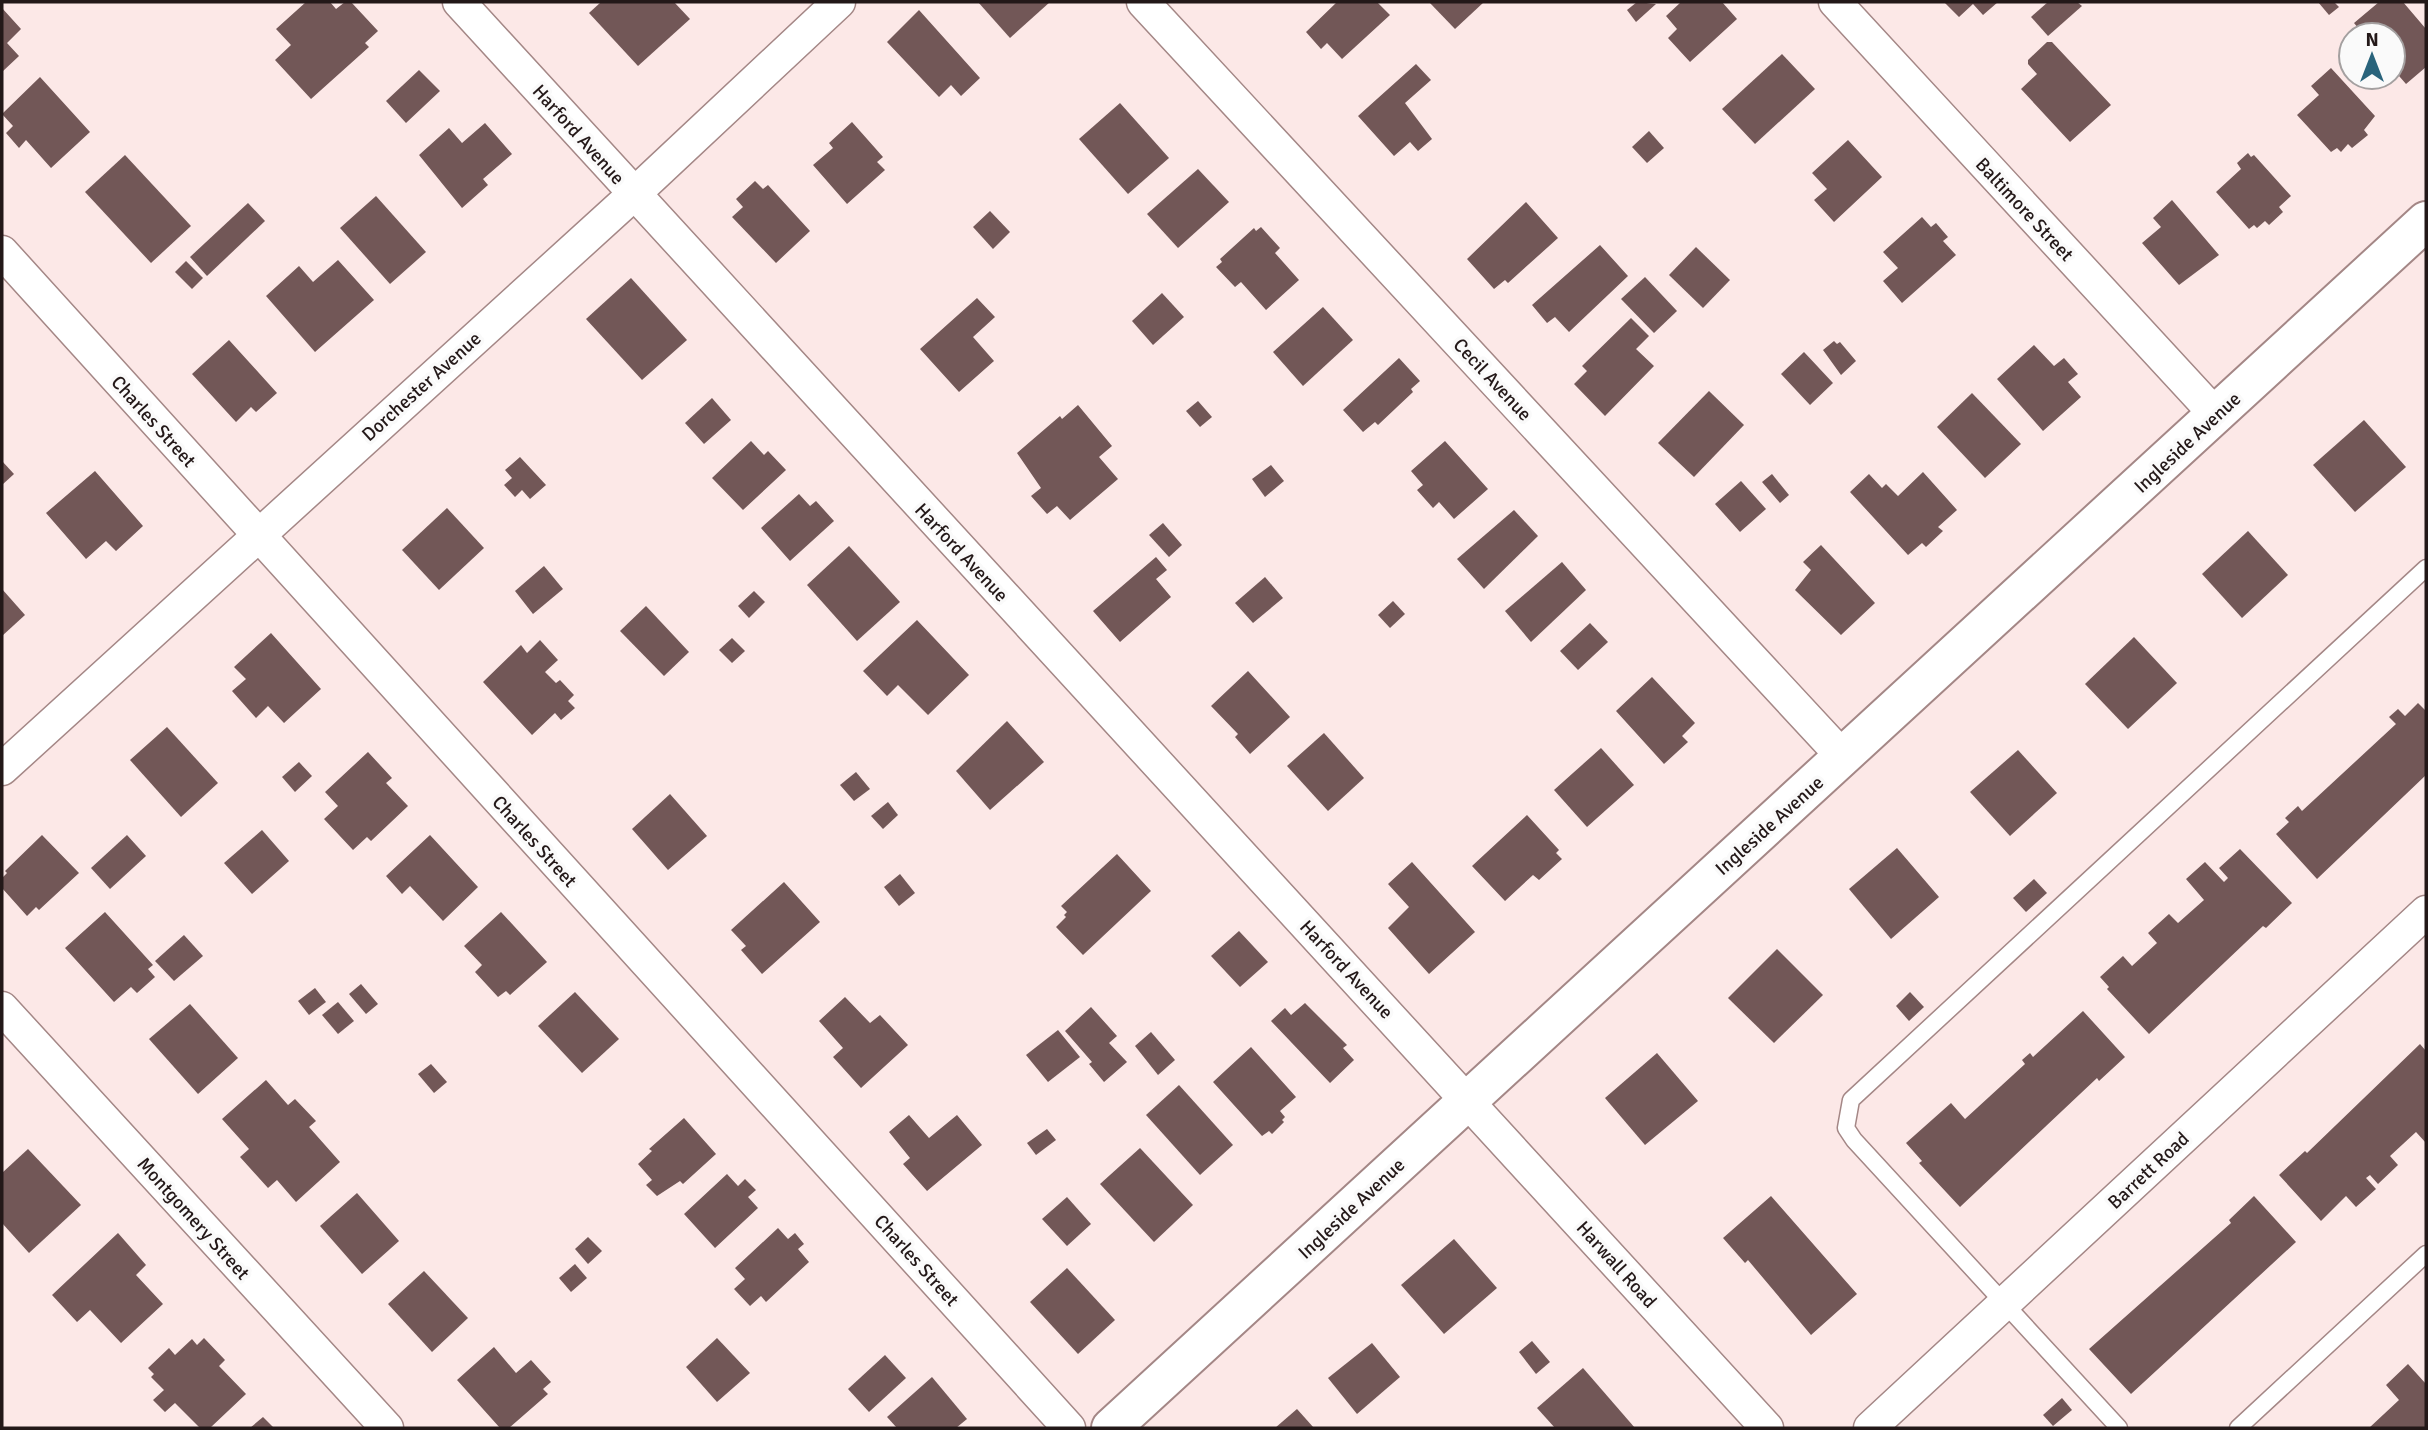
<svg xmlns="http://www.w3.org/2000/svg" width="2428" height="1430" viewBox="0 0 2428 1430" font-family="Signika,sans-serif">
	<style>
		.building { fill: #725757 }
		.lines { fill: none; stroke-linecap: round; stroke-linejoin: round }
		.lane-casing { stroke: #a48786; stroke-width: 19 }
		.street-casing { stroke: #a48786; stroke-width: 35 }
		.secondary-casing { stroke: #a48786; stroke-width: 42 }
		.lane { stroke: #fff; stroke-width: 16 }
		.street { stroke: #fff; stroke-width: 32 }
		.secondary { stroke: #fff; stroke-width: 38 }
		.labels { text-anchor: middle; stroke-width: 7; stroke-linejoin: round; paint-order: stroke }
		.street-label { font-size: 19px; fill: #231818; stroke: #fafafa }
	</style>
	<rect width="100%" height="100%" fill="#fce8e7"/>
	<g class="building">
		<path d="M306 2H330L336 9 345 2H351L378 31 365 43 369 47 311 99 275 60 291 45 276 29Z"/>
		<path d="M601 2H674L690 19 638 66 589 13Z"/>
		<path d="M978 2H1050L1010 38Z"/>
		<path d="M1337 2H1377L1390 15 1342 59 1327 43 1321 49 1306 32Z"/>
		<path d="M1429 2H1484L1455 29Z"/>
		<path d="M1637 2 1656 4 1636 22 1627 10Z"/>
		<path d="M1681 2H1722L1737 19 1690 62 1668 38 1677 29 1666 16Z"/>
		<path d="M1944 2H1998L1983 15 1973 4 1959 17Z"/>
		<path d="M2048 2H2077L2082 6 2048 36 2031 17Z"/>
		<path d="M2318 2H2334L2339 7 2329 15Z"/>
		<path d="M2379 2H2403L2426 29V67L2406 84 2393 69V35H2364L2354 23Z"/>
		<path d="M2 8 21 29 7 43 19 56 2 72Z"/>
		<path d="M919 10 980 78 961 96 951 85 939 97 887 42Z"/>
		<path d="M2047 42H2052L2111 105 2070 142 2021 89 2037 74 2028 64V60Z"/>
		<path d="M1782 54 1815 89 1755 144 1722 109Z"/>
		<path d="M1416 64 1431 80 1405 103 1432 139 1418 151 1410 142 1394 156 1358 116Z"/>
		<path d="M2331 68 2375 116 2364 130 2368 135 2352 148 2348 144 2341 152 2337 148 2331 152 2297 115 2319 95 2311 86Z"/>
		<path d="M419 70 440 91 406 123 386 101Z"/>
		<path d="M40 77 90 132 51 168 26 140 19 148 6 133 13 126 2 114Z"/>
		<path d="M1120 103 1169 158 1128 194 1079 139Z"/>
		<path d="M852 122 883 157 877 162 885 170 847 204 813 165 833 148 829 143Z"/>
		<path d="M485 123 512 154 483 179 488 185 462 208 419 155 449 128 462 143Z"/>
		<path d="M1649 131 1664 148 1647 163 1632 147Z"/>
		<path d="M1848 140 1882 177 1834 222 1814 200 1827 189 1812 173Z"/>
		<path d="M2248 153 2251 157 2254 155 2291 196 2279 207 2283 212 2269 225 2265 221 2257 228 2254 225 2249 229 2216 192 2241 169 2237 163Z"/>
		<path d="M125 155 191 226 151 263 85 192Z"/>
		<path d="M1198 169 1229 202 1178 248 1147 214Z"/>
		<path d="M755 181 763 189 768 185 810 231 776 263 732 217 743 207 736 199Z"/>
		<path d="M376 196 426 252 390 284 340 228Z"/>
		<path d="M2172 200 2219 255 2179 285 2142 243 2161 227 2153 218Z"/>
		<path d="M1526 202 1558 238 1508 283 1505 280 1494 289 1467 259Z"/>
		<path d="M248 203 265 221 207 276 190 257Z"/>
		<path d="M990 211 1010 232 993 249 973 227Z"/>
		<path d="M1922 217 1931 227 1936 223 1948 237 1943 241 1956 255 1902 303 1883 281 1898 268 1883 252Z"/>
		<path d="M1261 227 1280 248 1275 253 1299 280 1266 310 1241 282 1235 287 1216 267 1222 262 1220 259 1254 228 1256 231Z"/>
		<path d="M1600 245 1628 276 1569 332 1555 317 1547 323 1532 305Z"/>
		<path d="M1696 247 1730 280 1703 308 1669 275Z"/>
		<path d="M338 260 374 300 315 352 266 296 299 266 313 282Z"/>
		<path d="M186 261 203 278 192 289 175 272Z"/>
		<path d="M1645 277 1677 311 1654 333 1621 299Z"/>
		<path d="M631 278 687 340 642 380 586 319Z"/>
		<path d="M1162 293 1184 317 1153 345 1132 321Z"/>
		<path d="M977 298 995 317 973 337 994 361 959 392 920 349Z"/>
		<path d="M1323 307 1353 340 1303 386 1273 352Z"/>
		<path d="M1631 318 1649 336 1636 349 1654 366 1605 416 1574 384 1587 371 1582 366Z"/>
		<path d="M229 340 277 393 256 412 251 407 236 422 192 374Z"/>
		<path d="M1834 341 1837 344 1840 342 1856 361 1841 375 1823 350Z"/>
		<path d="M2034 345 2054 366 2064 358 2078 374 2068 382 2081 397 2043 431 1997 379Z"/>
		<path d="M1804 352 1833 383 1810 405 1781 374Z"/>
		<path d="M1399 358 1420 381 1411 389 1413 392 1378 425 1375 422 1363 432 1343 410Z"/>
		<path d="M1709 391 1744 425 1694 477 1658 443Z"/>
		<path d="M1972 393 2021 444 1985 478 1937 427Z"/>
		<path d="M712 398 731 420 704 444 685 423Z"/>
		<path d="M1198 401 1212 417 1200 427 1186 411Z"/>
		<path d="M1078 405 1112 446 1099 457 1118 479 1070 520 1057 506 1047 514 1031 496 1041 488 1017 453 1060 416 1062 419Z"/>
		<path d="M2364 420 2406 467 2355 512 2313 465Z"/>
		<path d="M751 441 764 455 768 451 786 470 743 510 712 478Z"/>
		<path d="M1445 441 1488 489 1454 519 1439 502 1433 508 1417 490 1423 485 1411 471Z"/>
		<path d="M520 457 546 485 530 499 522 490 515 497 504 485 512 478 505 470Z"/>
		<path d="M2 461 14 474 2 485Z"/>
		<path d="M1271 465 1284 481 1265 497 1252 479Z"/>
		<path d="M95 471 143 526 116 551 106 541 86 559 46 513Z"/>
		<path d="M1923 472 1957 510 1938 527 1943 531 1926 547 1922 543 1908 555 1850 492 1869 474 1882 488 1886 484 1898 496Z"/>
		<path d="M1772 474 1789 495 1780 503 1762 482Z"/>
		<path d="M1741 481 1766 509 1740 532 1715 504Z"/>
		<path d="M799 494 810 506 816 501 834 521 790 561 761 528Z"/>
		<path d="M447 508 484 548 439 590 402 550Z"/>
		<path d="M1514 510 1538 536 1484 589 1457 559Z"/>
		<path d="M1163 523 1182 545 1169 557 1149 535Z"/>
		<path d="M2248 531 2288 575 2242 618 2202 574Z"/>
		<path d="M1821 545 1875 603 1841 635 1795 590 1811 570 1803 562Z"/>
		<path d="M849 546 900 602 857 641 807 585Z"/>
		<path d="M1156 557 1167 570 1156 579 1171 597 1120 642 1093 611Z"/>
		<path d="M1562 562 1586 590 1531 642 1505 611Z"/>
		<path d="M544 566 563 589 533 614 515 591Z"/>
		<path d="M1265 577 1283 598 1253 623 1235 603Z"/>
		<path d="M2 589 25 615 2 636Z"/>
		<path d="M754 591 765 602 749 618 738 606Z"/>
		<path d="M1393 601 1405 614 1390 628 1378 615Z"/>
		<path d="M646 606 689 652 664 676 620 631Z"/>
		<path d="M917 620 969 675 928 715 898 685 887 696 863 671Z"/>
		<path d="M1590 623 1608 642 1578 670 1560 651Z"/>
		<path d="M271 633 321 689 284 723 268 706 256 718 232 691 246 679 234 667Z"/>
		<path d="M2134 637 2177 683 2128 729 2085 684Z"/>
		<path d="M732 638 745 651 732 663 719 650Z"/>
		<path d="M540 640 558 660 545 672 556 683 560 680 574 695 568 701 575 708 561 720 555 713 532 735 483 682 521 645 527 653Z"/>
		<path d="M1248 671 1290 717 1250 754 1235 737 1238 734 1211 706Z"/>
		<path d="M1652 677 1695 723 1682 736 1688 742 1664 764 1616 711Z"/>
		<path d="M2418 703 2426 711V775L2317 879 2276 834 2289 822 2285 818 2298 806 2302 811 2396 724 2389 717 2398 709 2405 716Z"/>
		<path d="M1007 721 1044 762 990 810 956 771Z"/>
		<path d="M167 727 218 783 181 817 130 760Z"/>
		<path d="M1324 733 1364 778 1328 811 1287 766Z"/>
		<path d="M1601 748 1634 785 1587 827 1554 790Z"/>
		<path d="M2018 750 2057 793 2010 836 1970 792Z"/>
		<path d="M368 752 392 778 386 783 408 806 371 841 367 837 353 850 324 819 338 806 325 792Z"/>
		<path d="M299 762 312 776 295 792 282 777Z"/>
		<path d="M856 772 870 789 854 801 840 785Z"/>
		<path d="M670 794 707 836 668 870 632 829Z"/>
		<path d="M888 802 898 815 883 829 871 816Z"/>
		<path d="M1527 815 1559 850 1556 853 1562 859 1539 880 1533 875 1505 901 1472 866Z"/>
		<path d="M262 830 289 861 252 894 224 863Z"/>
		<path d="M42 835 79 873 39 910 36 907 27 916 2 888V878L7 873 5 871Z"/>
		<path d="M127 835 146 856 110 889 91 868Z"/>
		<path d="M430 835 478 887 443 921 410 886 402 894 386 876Z"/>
		<path d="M1897 848 1939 897 1891 939 1849 889Z"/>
		<path d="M2240 849 2292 903 2266 928 2263 926 2149 1034 2107 989 2109 987 2100 977 2123 956 2132 966 2157 943 2148 933 2169 914 2178 923 2204 900 2186 879 2205 862 2224 882 2228 878 2219 868Z"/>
		<path d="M1117 854 1151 891 1083 955 1056 927 1066 917 1064 915 1067 912 1061 906Z"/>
		<path d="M1412 862 1475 932 1429 974 1388 928 1409 907 1388 884Z"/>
		<path d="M900 874 915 893 899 906 884 887Z"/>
		<path d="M2034 879 2047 893 2026 912 2013 898Z"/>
		<path d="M784 882 820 922 762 974 741 950 746 946 731 930Z"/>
		<path d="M105 912 153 965 148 969 155 977 137 993 131 987 114 1002 65 948Z"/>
		<path d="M501 912 547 962 510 995 506 991 498 997 475 972 482 965 464 946Z"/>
		<path d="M1239 931 1268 962 1240 987 1211 956Z"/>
		<path d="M184 935 203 956 174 981 155 961Z"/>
		<path d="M1777 949 1823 995 1774 1043 1728 998Z"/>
		<path d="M361 984 378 1004 366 1014 349 994Z"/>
		<path d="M315 988 326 1002 309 1015 298 1001Z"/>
		<path d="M575 992 619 1039 582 1073 538 1026Z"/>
		<path d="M1910 992 1924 1007 1909 1021 1896 1006Z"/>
		<path d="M845 997 870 1023 880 1015 908 1045 861 1088 833 1057 843 1048 819 1021Z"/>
		<path d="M338 1002 354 1021 338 1034 322 1015Z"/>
		<path d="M1305 1003 1347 1045 1343 1048 1354 1060 1330 1083 1271 1021 1285 1008 1291 1015Z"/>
		<path d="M190 1004 238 1058 198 1094 149 1039Z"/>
		<path d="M1091 1007 1117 1036 1109 1043 1127 1062 1104 1082 1089 1064 1092 1062 1065 1031Z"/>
		<path d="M2083 1011 2125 1057 2099 1081 2097 1078 1960 1207 1919 1163 1922 1161 1906 1143 1951 1103 1965 1119 2025 1064 2022 1060 2030 1053 2033 1057Z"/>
		<path d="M1058 1030 1080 1057 1048 1082 1026 1055Z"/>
		<path d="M1151 1032 1175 1060 1158 1075 1135 1046Z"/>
		<path d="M2420 1044 2426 1051V1143L2416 1132 2390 1156 2398 1165 2378 1184 2370 1175 2366 1178 2376 1189 2356 1207 2346 1196 2321 1221 2279 1175 2305 1151 2307 1153Z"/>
		<path d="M1251 1047 1296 1097 1280 1111 1285 1117 1282 1120 1284 1122 1272 1134 1269 1131 1262 1136 1213 1082Z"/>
		<path d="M1657 1053 1698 1101 1645 1145 1605 1098Z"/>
		<path d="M431 1064 447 1082 434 1093 418 1074Z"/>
		<path d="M266 1080 288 1105 295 1099 316 1121 309 1127 340 1162 296 1202 277 1180 268 1188 240 1157 249 1149 222 1119Z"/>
		<path d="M1179 1085 1233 1145 1200 1175 1146 1115Z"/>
		<path d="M909 1115 929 1138 957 1115 982 1145 927 1191 903 1164 910 1158 889 1132Z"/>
		<path d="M684 1118 716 1154 683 1184 680 1181 657 1196 646 1185 652 1180 638 1164 652 1151 649 1149Z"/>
		<path d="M1047 1129 1056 1140 1036 1155 1027 1143Z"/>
		<path d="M1140 1148 1193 1205 1154 1242 1100 1184Z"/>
		<path d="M28 1149 81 1205 29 1253 2 1223V1173Z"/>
		<path d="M727 1174 738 1186 745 1179 756 1190 748 1197 758 1208 715 1248 684 1214Z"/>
		<path d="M357 1193 399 1241 362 1274 320 1226Z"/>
		<path d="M1771 1196 1857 1294 1811 1335 1748 1260 1745 1263 1723 1238Z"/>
		<path d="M2254 1196 2296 1242 2131 1394 2089 1349 2231 1223 2229 1220Z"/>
		<path d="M1067 1197 1091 1224 1067 1246 1042 1219Z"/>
		<path d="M778 1228 788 1239 795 1233 804 1244 798 1249 809 1262 766 1302 761 1296 750 1306 734 1289 745 1279 735 1268Z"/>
		<path d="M118 1233 146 1265 136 1275 163 1304 121 1343 90 1310 77 1322 52 1295Z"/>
		<path d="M588 1237 602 1251 588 1264 575 1249Z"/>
		<path d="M1454 1239 1497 1288 1444 1334 1401 1285Z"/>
		<path d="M575 1264 587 1278 571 1292 559 1278Z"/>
		<path d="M1067 1268 1115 1320 1078 1354 1030 1302Z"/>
		<path d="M424 1271 468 1318 432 1352 388 1304Z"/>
		<path d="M204 1338 225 1360 219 1366 246 1394 210 1428H200L175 1403 165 1412 153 1400 164 1390 151 1377 154 1374 148 1368 169 1348 175 1355 192 1339 197 1345Z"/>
		<path d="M717 1338 750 1373 717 1402 686 1367Z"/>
		<path d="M1532 1341 1550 1362 1536 1374 1519 1352Z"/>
		<path d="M1372 1343 1400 1377 1357 1414 1328 1378Z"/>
		<path d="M494 1347 516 1373 531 1360 551 1382 543 1389 548 1394 509 1428H500L457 1380Z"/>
		<path d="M885 1355 906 1378 869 1412 848 1389Z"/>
		<path d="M2408 1364 2426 1384V1428H2369L2399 1400 2386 1385Z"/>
		<path d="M1583 1368 1635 1428H1555L1537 1408Z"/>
		<path d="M932 1377 967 1419 956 1428H897L887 1417Z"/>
		<path d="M2062 1398 2072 1410 2053 1426 2043 1415Z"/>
		<path d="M1297 1409 1314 1428H1275Z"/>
		<path d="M263 1417 274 1428H250Z"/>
	</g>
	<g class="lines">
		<g class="lane-casing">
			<g id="lane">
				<path d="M2119 1428 1854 1140 1846 1128 1851 1100 2426 568"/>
				<path d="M2238 1428 2426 1254"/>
			</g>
		</g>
		<g class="street-casing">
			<g id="street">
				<path d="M459 2 1767 1428"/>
				<path d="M1143 2 1843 757"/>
				<path d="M1835 2 2216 415"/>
				<path d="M2 252 1069 1428"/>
				<path d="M2 769 633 195 839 2"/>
				<path d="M2 1008 387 1428"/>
				<path d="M1870 1428 2426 912"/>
			</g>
		</g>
		<g class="secondary-casing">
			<path id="secondary" d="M1111 1428 2426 221"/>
		</g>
		<use href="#lane" class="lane"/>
		<use href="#street" class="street"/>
		<use href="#secondary" class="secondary"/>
	</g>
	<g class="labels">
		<g class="street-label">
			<text transform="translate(579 134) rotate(48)" y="7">Harford Avenue</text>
			<text transform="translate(2025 209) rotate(47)" y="7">Baltimore Street</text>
			<text transform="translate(1493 379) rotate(47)" y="7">Cecil Avenue</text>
			<text transform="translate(421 386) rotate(-42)" y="7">Dorchester Avenue</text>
			<text transform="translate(154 421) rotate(48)" y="7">Charles Street</text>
			<text transform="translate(2187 442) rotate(-43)" y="7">Ingleside Avenue</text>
			<text transform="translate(962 552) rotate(47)" y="7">Harford Avenue</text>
			<text transform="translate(1769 825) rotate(-42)" y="7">Ingleside Avenue</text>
			<text transform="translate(535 841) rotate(48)" y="7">Charles Street</text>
			<text transform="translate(1347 969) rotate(47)" y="7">Harford Avenue</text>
			<text transform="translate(2148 1170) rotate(-43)" y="7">Barrett Road</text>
			<text transform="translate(1351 1208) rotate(-43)" y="7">Ingleside Avenue</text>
			<text transform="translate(194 1218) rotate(48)" y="7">Montgomery Street</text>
			<text transform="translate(917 1260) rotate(48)" y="7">Charles Street</text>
			<text transform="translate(1617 1264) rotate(48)" y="7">Harwall Road</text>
		</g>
	</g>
	<rect width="2428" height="1430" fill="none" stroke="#231818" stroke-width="7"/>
	<g transform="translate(2372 56)"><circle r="33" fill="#fafafa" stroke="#a4a0a0" stroke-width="2"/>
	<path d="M0-5L12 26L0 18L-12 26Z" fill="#29637b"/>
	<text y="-10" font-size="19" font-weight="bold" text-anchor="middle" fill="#231818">N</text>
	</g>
</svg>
